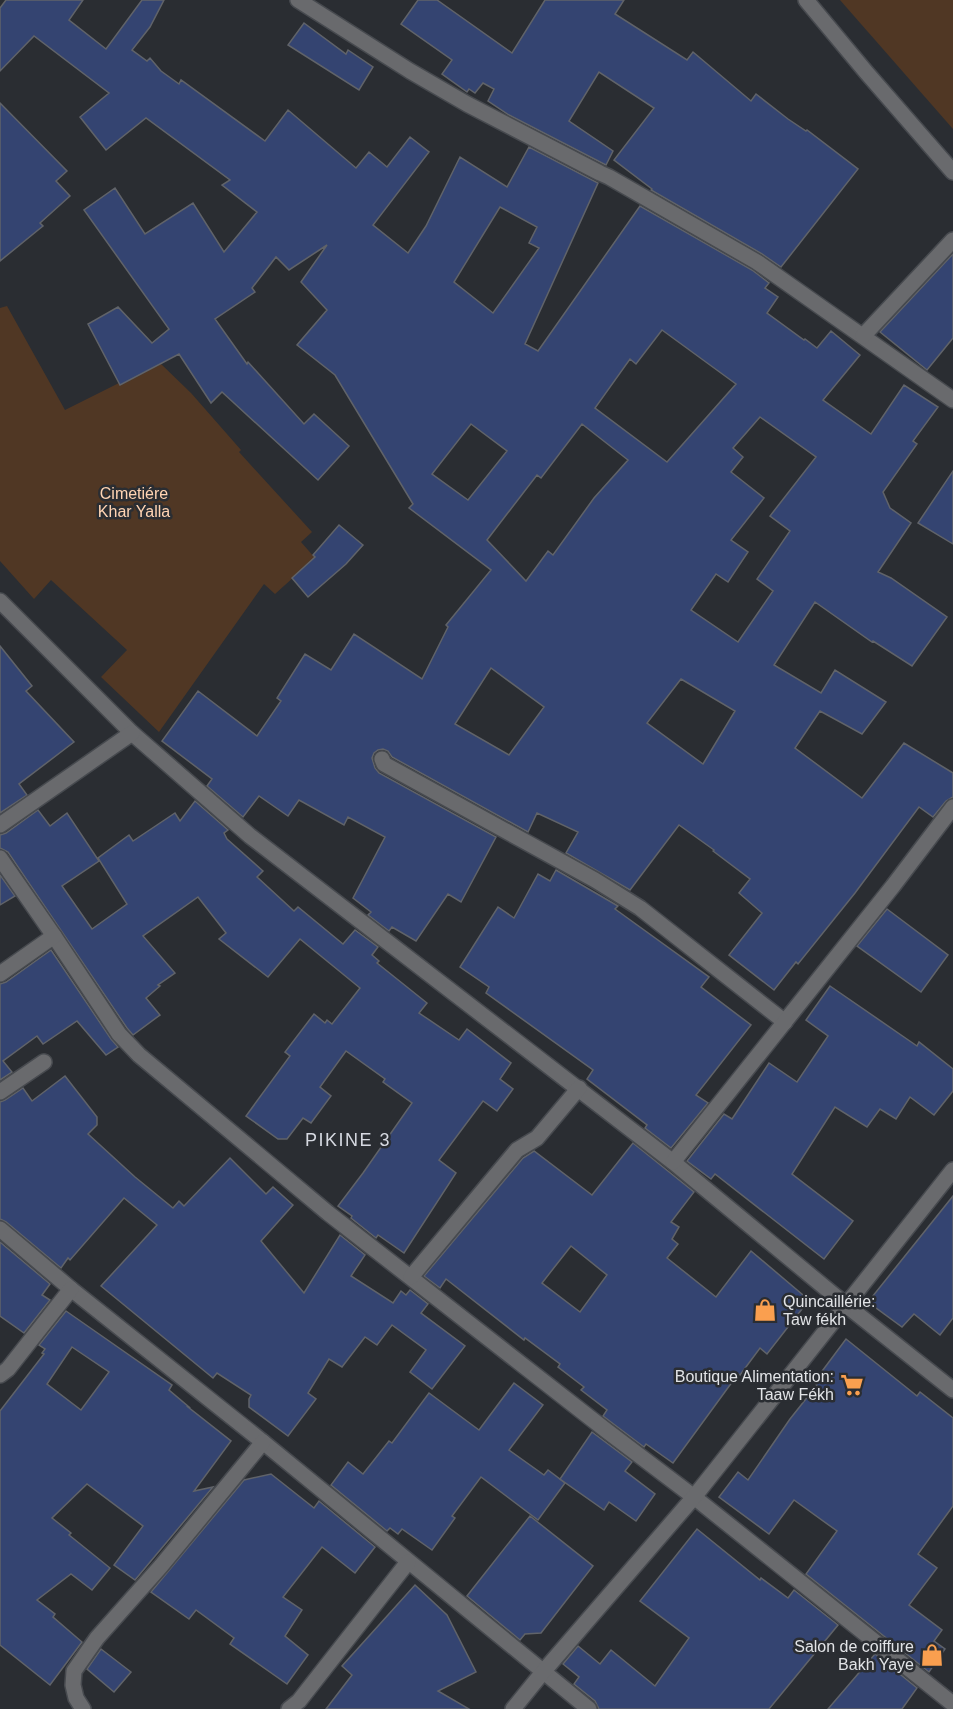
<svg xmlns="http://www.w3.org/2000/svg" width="953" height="1709" viewBox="0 0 953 1709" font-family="Helvetica,sans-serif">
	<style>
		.green { fill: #503724 }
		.building { fill: #344471; stroke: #606369; stroke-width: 1.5; fill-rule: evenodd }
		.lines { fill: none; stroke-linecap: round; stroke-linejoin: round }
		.street-casing { stroke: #474a4f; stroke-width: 18 }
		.street { stroke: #696a6d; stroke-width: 15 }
		.labels { text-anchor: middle; stroke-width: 5; stroke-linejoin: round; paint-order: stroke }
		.park-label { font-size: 16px; fill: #ffd4b3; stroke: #2a2d32 }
		.poi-label { font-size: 16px; fill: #e2e4e7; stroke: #2a2d32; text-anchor: end }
		.neighbourhood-label { font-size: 18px; letter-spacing: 1.5px; fill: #d6d9e1; stroke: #2a2d32 }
	</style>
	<rect width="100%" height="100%" fill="#2a2d32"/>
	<g class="green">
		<path d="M840 0H953V129Z"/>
		<path d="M7 306 65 410 119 383 121 385 161 364 191 393 241 450 239 452 312 532 301 542 315 558 275 594 264 584 159 732 101 677 127 650 51 580 34 599 0 561V308Z"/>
	</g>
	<g class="building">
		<path d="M6 0H83L69 20 106 49 142 0H164L150 27 132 50 147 61 150 58 161 71 179 84 181 80 265 141 288 110 356 168 369 152 387 167 410 137 429 152 373 225 408 253 426 226 460 157 507 187 529 147 598 183 525 344 538 351 640 206 752 270 769 283 765 288 778 297 767 313 804 340 805 339 817 348 831 331 860 355 823 400 871 434 904 385 938 407 913 441 917 444 883 492 890 508 911 523 878 572 891 578 947 617 912 666 873 641 872 642 815 602 774 665 821 693 835 670 886 702 862 734 820 711 795 748 862 798 904 743 953 773V797L946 801 933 817 919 807 855 893 798 964 796 962 774 990 729 955 762 913 739 893 750 879 713 851 714 850 679 825 630 890 566 853 578 832 537 813 528 832 392 757 388 751 383 749 378 750 374 753 372 758 375 768 379 773 496 837 461 902 448 894 416 941 392 927 389 931 368 915 371 912 353 898 385 837 348 817 344 825 299 800 288 816 259 796 243 817 207 786 212 779 162 741 198 691 257 736 281 701 277 698 305 654 331 670 354 634 422 679 448 627 446 625 491 570 409 508 413 504 335 375 297 345 327 310 301 282 327 245 289 270 276 257 252 288 255 292 215 319 247 364 248 362 304 424 314 414 349 446 318 480 222 392 211 403 179 354 120 385 88 324 118 307 152 343 169 329 84 210 115 188 145 234 193 203 224 252 257 212 222 185 230 180 146 118 106 150 80 117 109 93 34 36 0 71V8ZM500 207 537 227 529 243 539 248 493 313 454 282ZM662 330 736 384 667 462 595 408 630 359 636 364ZM760 417 816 457 770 516 790 531 757 579 773 591 738 642 691 610 716 574 728 582 748 552 731 540 764 498 731 472 743 457 733 448ZM471 424 507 451 468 500 432 474ZM582 424 628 460 594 498 553 555 548 551 526 581 487 540 537 475 541 478ZM491 668 544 707 509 755 455 724ZM681 679 735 711 703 764 647 723Z"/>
		<path d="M418 0H437L512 53 545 0H624L615 14 687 60 693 52 751 101 756 94 788 119 806 131 807 130 858 169 781 267 762 254 651 190 652 189 614 160 654 108 599 72 569 121 613 151 606 165 604 164 509 115 488 101 494 89 483 83 475 93 469 89 467 92 442 74 452 60 401 24Z"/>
		<path d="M304 23 346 54 348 50 373 67 359 90 288 45Z"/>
		<path d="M0 103 67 171 56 181 70 196 40 223 43 226 0 261Z"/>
		<path d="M953 254V338L927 370 880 332Z"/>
		<path d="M953 471V544L918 523Z"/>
		<path d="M339 525 363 545 346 564 308 597 292 578 315 557 313 555Z"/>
		<path d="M0 646 32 686 26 691 74 742 19 784 27 795 0 813Z"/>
		<path d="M195 801 228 830 224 833 227 839 263 871 257 877 294 911 298 907 343 944 355 930 378 947 372 955 379 961 377 963 427 1003 419 1013 459 1040 467 1029 511 1063 500 1079 513 1089 497 1111 483 1101 439 1160 456 1173 404 1253 378 1235 376 1238 351 1218 352 1216 338 1206 363 1173 412 1103 383 1082 385 1079 346 1051 320 1087 331 1096 311 1123 303 1118 287 1139H278L246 1116 290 1056 285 1052 314 1014 325 1023 327 1020 332 1024 360 988 300 939 268 977 219 939 226 933 198 897 143 936 175 973 158 985 160 986 146 998 160 1015 133 1035 127 1028 8 852 0 848V835L6 833 38 810 50 826 67 813 99 861 62 886 92 929 127 904 98 858 129 835 133 841 175 813 180 821Z"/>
		<path d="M556 870 618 906 615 909 709 977 701 987 751 1025 696 1095 708 1103 671 1148 645 1128 647 1125 587 1079 593 1070 486 993 489 987 460 967 498 907 514 918 538 874 550 881Z"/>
		<path d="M0 875 15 896 0 905Z"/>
		<path d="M887 909 948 955 921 992 857 946Z"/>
		<path d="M51 950 111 1039 118 1047 106 1055 77 1021 43 1044 37 1036 3 1061 12 1072 0 1080V984L6 982Z"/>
		<path d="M830 986 917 1046 919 1042 953 1069V1091L934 1115 910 1097 896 1119 880 1109 867 1127 835 1107 792 1174 853 1221 824 1259 715 1174 711 1179 687 1161 724 1114 732 1119 769 1063 797 1082 828 1036 806 1020Z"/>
		<path d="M65 1076 97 1117V1125L88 1134 135 1177 173 1208 179 1201 184 1206 230 1158 266 1194 273 1187 293 1205 261 1241 304 1293 340 1235 365 1255 351 1276 393 1303 401 1291 406 1295 410 1290 428 1304 421 1313 465 1346 432 1389 410 1372 426 1350 392 1325 377 1345 365 1337 342 1367 329 1359 308 1393 316 1399 288 1436 249 1407V1399L251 1395 217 1373 213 1378 101 1286 157 1225 124 1198 70 1260 68 1258 61 1268 6 1222 0 1219V1102L5 1100 23 1088 32 1101Z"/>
		<path d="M633 1143 694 1192 671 1222 679 1227 672 1239 678 1244 667 1258 716 1297 751 1251 809 1300 767 1354 760 1348 740 1375 738 1374 673 1463 646 1444 644 1447 603 1416 607 1410 581 1390 584 1387 558 1367 560 1364 525 1338 524 1340 446 1279 440 1288 424 1276 523 1158 534 1151 592 1195ZM571 1246 607 1275 580 1312 542 1283Z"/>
		<path d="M953 1196V1318L940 1335 914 1314 902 1327 868 1302Z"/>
		<path d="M0 1242 50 1284 42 1295 50 1300 24 1333 0 1316Z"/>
		<path d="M66 1311 172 1385 169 1390 189 1407H188L231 1441 194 1491 213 1487 135 1580 114 1565 143 1526 87 1484 52 1518 71 1533 69 1535 110 1568 92 1590 71 1574 37 1600 55 1614 53 1617 82 1642 50 1685 0 1645V1411L44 1354 42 1353 45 1349 39 1345ZM72 1347 109 1372 81 1410 47 1384Z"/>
		<path d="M846 1339 917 1396 920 1392 953 1418V1506L918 1554 937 1568 909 1605 942 1630 934 1641 945 1649 929 1672 806 1574 837 1531 794 1500 769 1534 719 1497 738 1472 748 1480 790 1419 817 1385 814 1382Z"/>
		<path d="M514 1383 543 1405 509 1450 544 1475 548 1470 565 1483 538 1520 481 1477 452 1516 455 1518 432 1550 402 1529 398 1534 390 1528 387 1531 331 1485 348 1462 363 1474 389 1441 392 1443 429 1393 479 1430Z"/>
		<path d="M592 1432 632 1462 625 1471 655 1494 636 1521 609 1502 604 1510 560 1479Z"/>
		<path d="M271 1474 314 1508 319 1501 375 1547 355 1573 322 1547 283 1597 302 1610 285 1636 308 1655 287 1684 230 1644 234 1638 196 1610 189 1619 151 1592 244 1480Z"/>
		<path d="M530 1516 593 1566 541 1633 525 1634 520 1640 467 1596Z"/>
		<path d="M697 1529 760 1580 761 1578 788 1598 794 1590 838 1625 769 1709H599L595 1701 574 1684 579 1677 563 1664 578 1646 600 1664 611 1650 655 1686 689 1638 640 1601Z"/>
		<path d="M415 1585 447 1615 476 1672 438 1691 469 1709H326L352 1675 342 1666Z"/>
		<path d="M101 1649 131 1672 114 1692 87 1669Z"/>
		<path d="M875 1654 917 1688 902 1709H828Z"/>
	</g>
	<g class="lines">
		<g class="street-casing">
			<g id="street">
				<path d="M298 0 410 71 467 104 600 173 609 177 757 262 953 400"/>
				<path d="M806 0 866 72 953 172"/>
				<path d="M863 336 953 240"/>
				<path d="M0 601 132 733 250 836 673 1162 846 1305 953 1390"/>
				<path d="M382 759 384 764 595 880 640 908 785 1022"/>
				<path d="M0 825 132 733"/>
				<path d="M0 858 54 936 119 1034 139 1055 328 1213 607 1431 694 1497 953 1704"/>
				<path d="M0 974 54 936"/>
				<path d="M0 1092 44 1062"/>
				<path d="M673 1162 893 886 953 807"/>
				<path d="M0 1229 71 1289 263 1442 589 1709"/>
				<path d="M411 1277 517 1150 537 1138 579 1088"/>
				<path d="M0 1375 8 1369 71 1289"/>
				<path d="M83 1709 76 1698 73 1685 74 1671 97 1638 161 1566 263 1442"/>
				<path d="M289 1709 299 1701 408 1562"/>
				<path d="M513 1709 543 1672 694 1497 953 1170"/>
			</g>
		</g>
		<use href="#street" class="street"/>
	</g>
	<defs>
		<g id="shop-bare" transform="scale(1.8)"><path d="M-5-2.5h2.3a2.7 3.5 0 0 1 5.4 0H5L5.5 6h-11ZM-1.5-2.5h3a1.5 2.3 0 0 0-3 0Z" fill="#fa9f4f" stroke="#2a2d32" stroke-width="2.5" paint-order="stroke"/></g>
		<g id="supermarket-bare" transform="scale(1.8)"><path d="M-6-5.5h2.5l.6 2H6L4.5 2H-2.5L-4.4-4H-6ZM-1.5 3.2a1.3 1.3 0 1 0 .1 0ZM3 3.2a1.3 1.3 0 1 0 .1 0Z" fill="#fa9f4f" stroke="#2a2d32" stroke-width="2.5" paint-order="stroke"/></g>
	</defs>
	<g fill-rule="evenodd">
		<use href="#shop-bare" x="765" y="1310"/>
		<use href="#supermarket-bare" x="852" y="1385"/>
		<use href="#shop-bare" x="932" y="1655"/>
	</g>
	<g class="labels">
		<g class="park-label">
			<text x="134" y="499">Cimetiére<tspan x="134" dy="18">Khar Yalla</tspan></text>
		</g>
		<g class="poi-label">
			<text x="783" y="1307" text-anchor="start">Quincaillérie:<tspan x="783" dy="18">Taw fékh</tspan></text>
			<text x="834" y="1382">Boutique Alimentation:<tspan x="834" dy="18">Taaw Fékh</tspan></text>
			<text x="914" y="1652">Salon de coiffure<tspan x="914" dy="18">Bakh Yaye</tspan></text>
		</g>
		<g class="neighbourhood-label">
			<text x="348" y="1146">PIKINE 3</text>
		</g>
	</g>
</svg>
